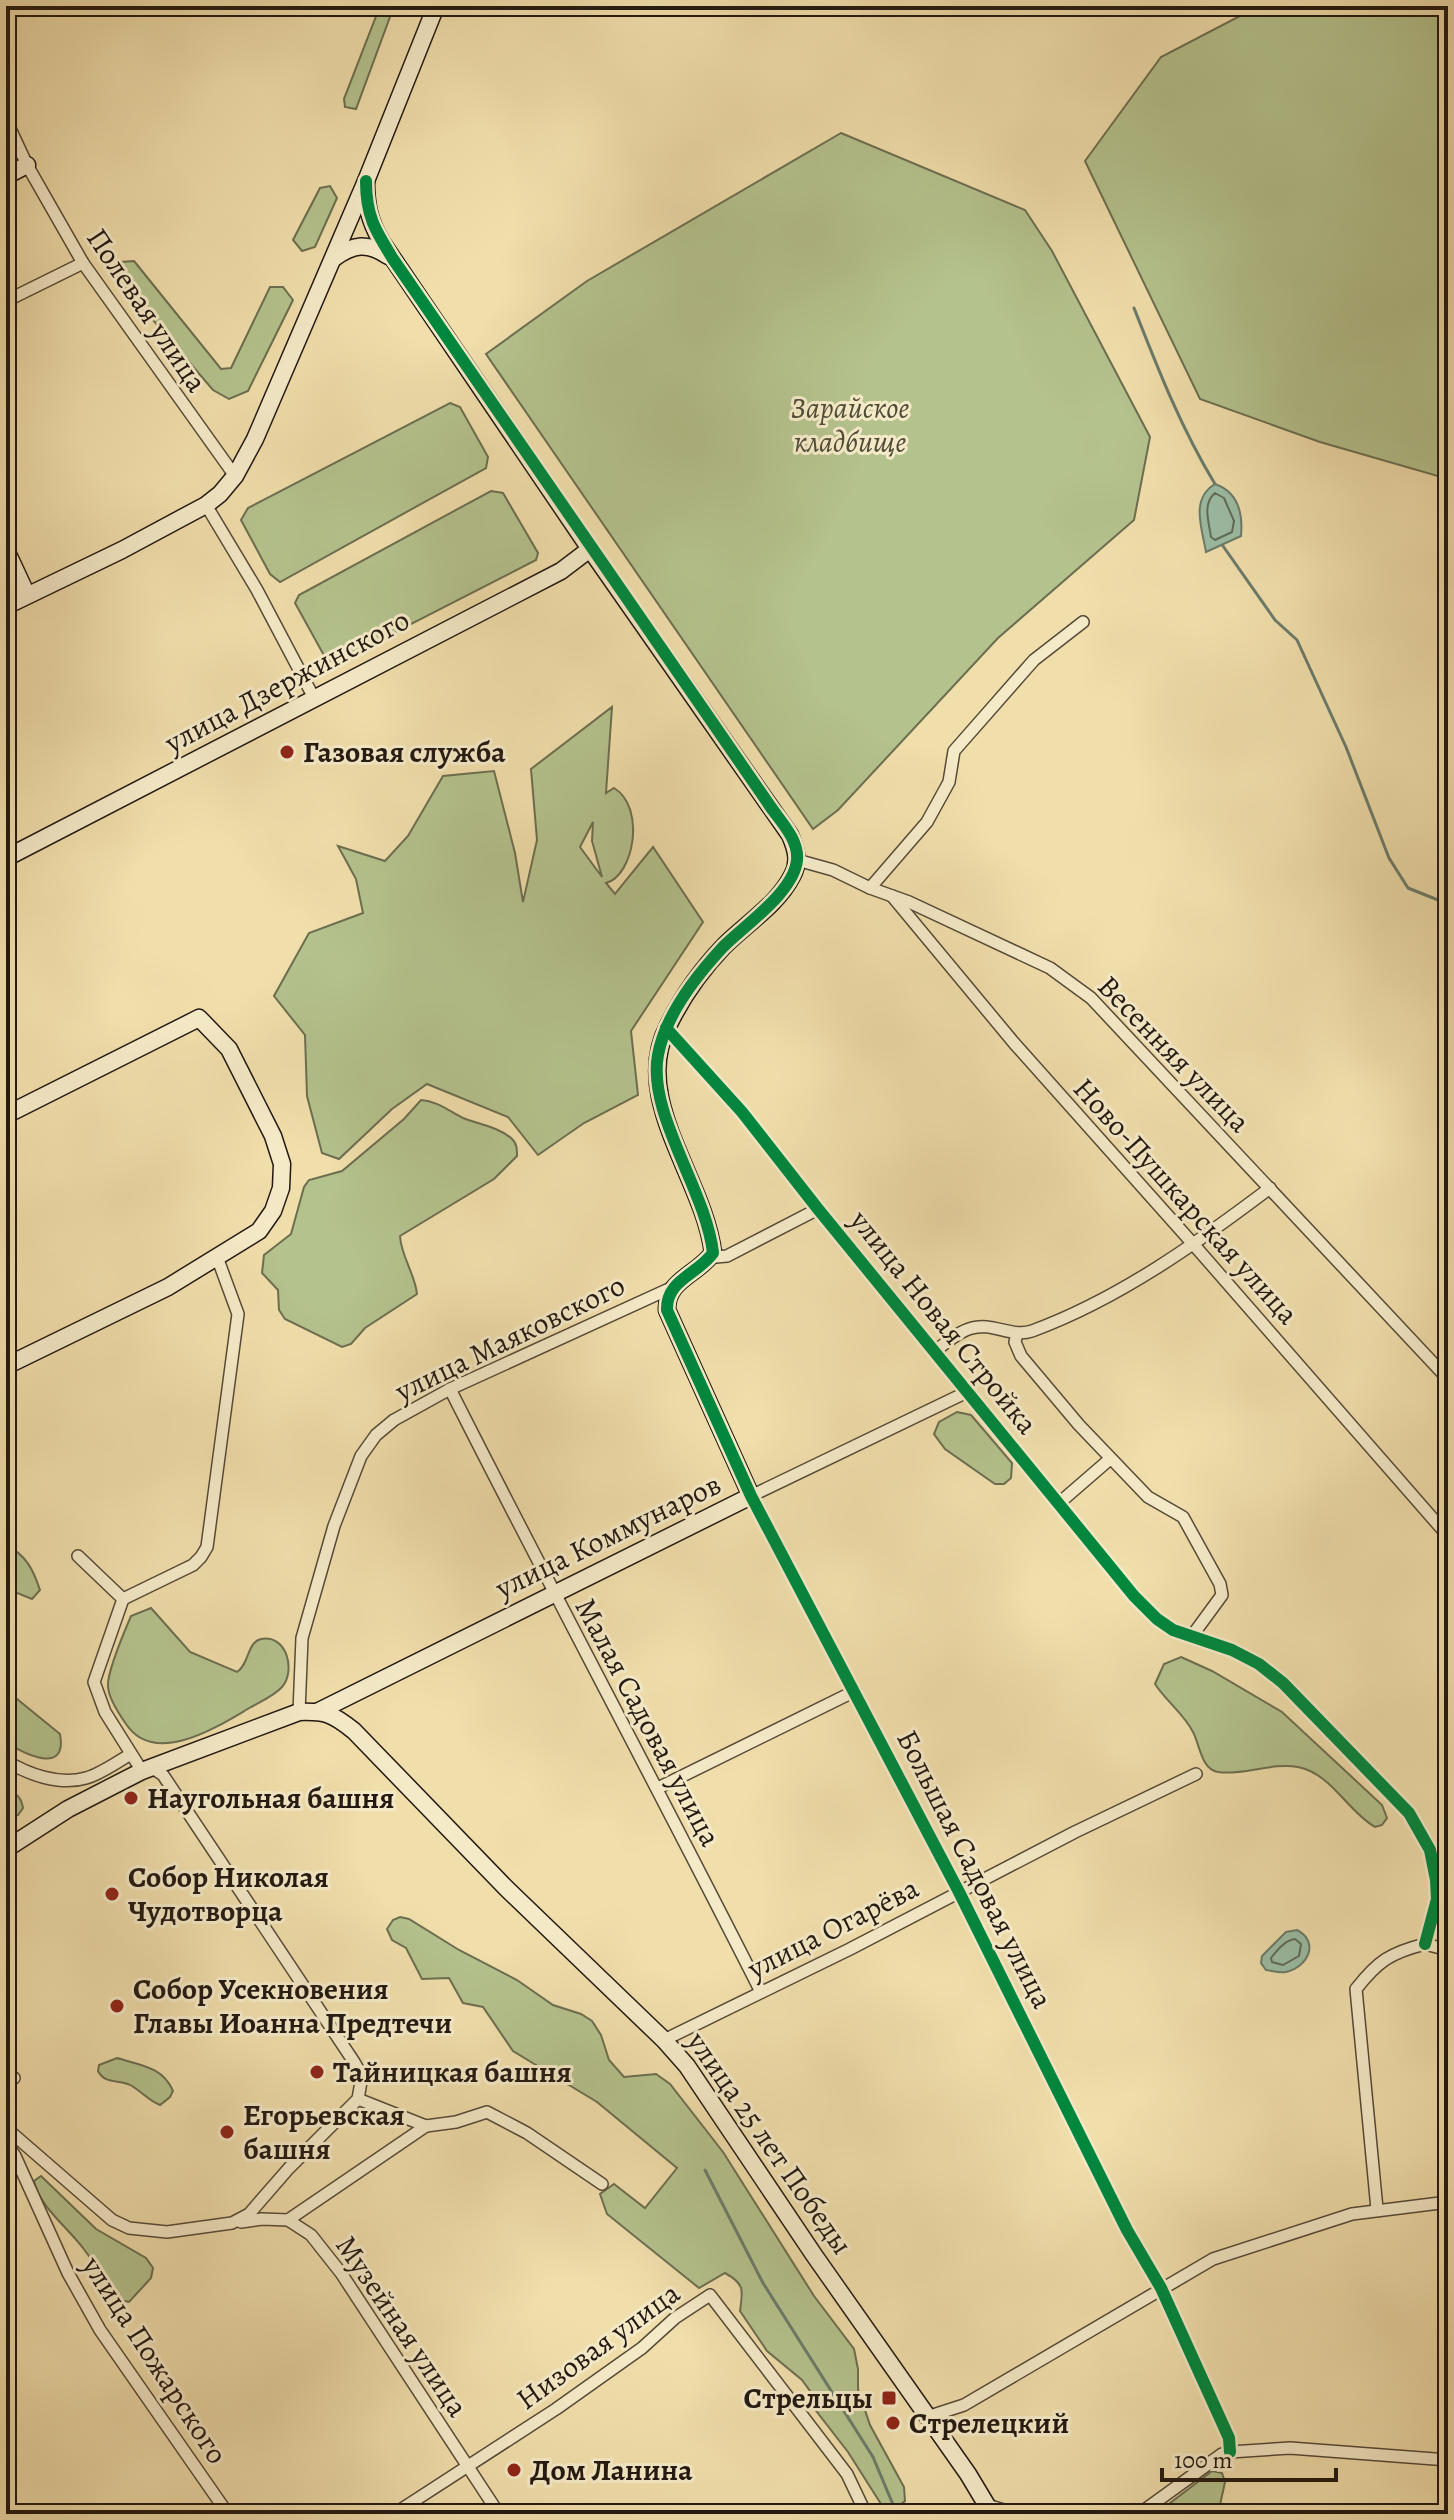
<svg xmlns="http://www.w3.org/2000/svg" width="1454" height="2520" viewBox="0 0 1454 2520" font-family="Alegreya,serif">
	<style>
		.green { fill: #b4c28d; stroke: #6c6e50; stroke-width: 2; fill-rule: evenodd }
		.water { fill: #9bbda4; stroke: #6b7b6a; stroke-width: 2 }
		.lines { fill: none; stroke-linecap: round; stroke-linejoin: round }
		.shore { stroke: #5f6b5b; stroke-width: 2 }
		.stream { stroke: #6b7b6a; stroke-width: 3 }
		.street-casing { stroke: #564a38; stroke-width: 14 }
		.secondary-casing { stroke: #231912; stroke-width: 19 }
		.street { stroke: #f5eac8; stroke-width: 11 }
		.secondary { stroke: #f5eac8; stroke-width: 16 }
		.cycleway-casing { stroke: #f5eac8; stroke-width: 17 }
		.cycleway { stroke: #00873e; stroke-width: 12 }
		.poi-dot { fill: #8f2418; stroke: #f5eac8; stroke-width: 3 }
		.labels { text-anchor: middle; stroke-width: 6; stroke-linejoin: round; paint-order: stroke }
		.street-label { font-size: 30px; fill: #231912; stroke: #f5eac8 }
		.park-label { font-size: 30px; font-style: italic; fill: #4e4c37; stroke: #f5eac8 }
		.poi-label { font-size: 30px; font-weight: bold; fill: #231912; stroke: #f5eac8; text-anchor: start }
	</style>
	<rect width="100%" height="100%" fill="#f0deab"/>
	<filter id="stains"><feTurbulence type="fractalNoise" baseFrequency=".0025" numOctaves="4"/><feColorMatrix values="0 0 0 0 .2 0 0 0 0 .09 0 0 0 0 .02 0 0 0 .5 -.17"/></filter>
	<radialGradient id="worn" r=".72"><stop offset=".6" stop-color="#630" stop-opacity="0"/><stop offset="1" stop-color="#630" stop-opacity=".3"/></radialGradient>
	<g class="green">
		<path d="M380 6H394L356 109 345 107 344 99Z"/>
		<path d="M1259 6H1448V479L1320 442 1200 399 1085 161 1161 57Z"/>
		<path d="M841 133 1025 210 1052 251 1150 437 1134 520 998 638 838 810 813 829 486 354 587 281Z"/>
		<path d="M330 186 337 198 315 247 302 251 293 240 320 188Z"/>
		<path d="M134 261 221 369 231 368 270 287H283L293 300 248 391 229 399 213 390 117 278 120 262Z"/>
		<path d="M450 403 460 407 488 457 486 468 280 582 270 574 241 520 248 508Z"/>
		<path d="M491 491 503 493 538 553 536 560 335 663 326 659 295 603 299 595Z"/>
		<path d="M612 707 606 793 614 788C646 807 634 876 606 883L615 894 653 847 703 922 631 1031 638 1095 584 1123 538 1155 508 1117 427 1084 392 1109 339 1159 322 1153 307 1096 305 1035 274 996 309 933 363 913 356 879 338 846 385 861 408 836 443 776 494 771 515 853 523 902 537 840 531 769ZM593 822 592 841 602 877 580 847Z"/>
		<path d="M421 1100C437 1101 449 1111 463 1118 478 1124 498 1127 511 1138 517 1143 517 1149 517 1156L494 1179 400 1236C401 1256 415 1274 417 1294L365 1328 351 1344 342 1347 285 1319 279 1310 278 1290 262 1273 264 1255 291 1234 304 1187 309 1180 342 1171 404 1119Z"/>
		<path d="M957 1412 971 1415 1012 1463 1011 1478 1004 1484H995L945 1449 934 1434 939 1422Z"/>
		<path d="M6 1545C26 1555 33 1569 40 1590L32 1599 15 1592 6 1597Z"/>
		<path d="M151 1608 190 1652 237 1672C249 1665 247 1642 261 1639 287 1634 296 1671 282 1687 273 1697 257 1703 246 1710 214 1729 154 1766 126 1724 119 1714 108 1698 108 1686 107 1672 125 1630 131 1616Z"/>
		<path d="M1181 1657 1212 1671 1282 1712 1382 1805 1387 1818 1382 1825 1375 1827C1347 1811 1332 1774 1298 1767 1273 1762 1241 1776 1218 1772 1201 1769 1200 1745 1193 1732 1184 1714 1166 1701 1155 1684L1164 1664Z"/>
		<path d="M6 1690 60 1734C68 1776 23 1754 6 1742Z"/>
		<path d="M6 1791C17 1793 21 1797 23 1808L18 1815 6 1817Z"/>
		<path d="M400 1917 409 1919 459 1950 517 1980 553 2005 581 2014 592 2021 601 2035 609 2060 624 2077 656 2074 670 2084 723 2152 814 2296 854 2349 858 2369V2389L870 2425 904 2487 905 2501 892 2511 885 2510 881 2504 848 2452 807 2399 810 2391 802 2380 767 2351 740 2311C743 2290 745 2284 725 2273L699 2288 607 2214 600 2194 614 2184 645 2208 677 2168 597 2102 513 2051 483 2007 463 2003 449 1978 422 1979 406 1948 392 1940 387 1929 393 1920Z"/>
		<path d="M117 2058C140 2065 163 2067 173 2091L170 2097 160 2105C149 2101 142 2092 132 2086 120 2079 105 2085 98 2071L99 2065Z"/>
		<path d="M41 2176 96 2229 146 2258 153 2268 151 2278 129 2302 120 2300C108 2282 96 2265 83 2248 68 2228 38 2205 34 2181Z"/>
		<path d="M1212 2471 1222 2473 1225 2482 1218 2514H1167L1165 2507Z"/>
	</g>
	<g class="water">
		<path d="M1215 484C1238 492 1243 514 1241 536L1206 552C1202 528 1190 499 1215 484Z"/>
		<path d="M1297 1930C1320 1942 1308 1967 1286 1972 1279 1973 1273 1971 1266 1970L1261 1963 1262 1956 1286 1932Z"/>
	</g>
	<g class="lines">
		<g class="shore">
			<path d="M1215 493 1224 498 1234 521 1232 532 1215 540 1211 537C1209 522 1202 504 1215 493Z"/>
			<path d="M1295 1939 1301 1944 1299 1956 1283 1965 1272 1962 1271 1958C1277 1950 1285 1940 1295 1939Z"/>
		</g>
		<g class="stream">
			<path d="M1134 308C1158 369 1181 428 1215 484"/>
			<path d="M1223 546 1275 620 1297 640 1346 747 1389 858 1408 888 1448 904"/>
			<path d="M705 2170 763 2283 873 2457 897 2514"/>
		</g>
		<g class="street-casing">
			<g id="street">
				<path d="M6 120 27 165 83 263 235 476"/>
				<path d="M6 301 83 263"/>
				<path d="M206 505 257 590 314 698"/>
				<path d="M797 860 833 870 870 888 909 902 1050 968 1091 998 1448 1379"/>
				<path d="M870 888 927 822 949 782 954 751 1034 660 1083 622"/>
				<path d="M892 896 1014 1043 1194 1245 1448 1536"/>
				<path d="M666 1028 742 1112 818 1209 1134 1596 1157 1619 1173 1630 1232 1650 1259 1664 1283 1683 1409 1813 1430 1850 1436 1880 1437 1899 1425 1944"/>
				<path d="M713 1253 716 1257 727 1256 818 1209"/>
				<path d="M1017 1333 1015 1342 1021 1356 1079 1425 1148 1497 1183 1517 1220 1584 1222 1595 1192 1636"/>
				<path d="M935 1351C946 1343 959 1331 972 1328 992 1322 1012 1338 1032 1331 1119 1299 1197 1243 1270 1188"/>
				<path d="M450 1389C552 1591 659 1790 761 1992"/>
				<path d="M967 1392 751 1496 959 1892 1127 2230 1161 2288 1229 2438 1230 2452"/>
				<path d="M1058 1504 1110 1459"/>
				<path d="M78 1556 123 1599"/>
				<path d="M123 1599 193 1565 201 1557 207 1547 238 1314 217 1257"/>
				<path d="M123 1599 94 1682 105 1712 142 1771"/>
				<path d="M299 1712 302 1638 334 1526 361 1456 376 1435 394 1420 450 1389 671 1288"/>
				<path d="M6 1761C28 1774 59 1786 86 1778 101 1774 117 1762 131 1754"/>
				<path d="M658 1788 855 1691"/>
				<path d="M1425 1944 1448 1950"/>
				<path d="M664 2040 850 1949 1075 1832 1196 1774"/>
				<path d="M6 2083 14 2078"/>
				<path d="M358 2099 426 2126 456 2122 487 2112 527 2133 602 2184"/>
				<path d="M6 2128 112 2220 129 2228 167 2232 232 2223 249 2214 289 2168 358 2099 362 2076 354 2062 163 1775 151 1767"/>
				<path d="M6 2143 15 2156 68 2273 100 2330 228 2514"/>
				<path d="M1377 2209 1356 1989C1378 1961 1390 1953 1425 1944"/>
				<path d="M288 2220 426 2126"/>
				<path d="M241 2222 262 2219 288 2220 311 2235 341 2273 499 2514"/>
				<path d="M927 2417 964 2405 1213 2259 1352 2214 1448 2202"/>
				<path d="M987 2505 1017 2514"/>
				<path d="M394 2514 556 2409 642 2348 675 2318 710 2295 847 2474 866 2514"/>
				<path d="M1139 2514 1222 2454 1230 2452 1290 2448 1448 2460"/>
			</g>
		</g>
		<g class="secondary-casing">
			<g id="secondary">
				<path d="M6 176 27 165"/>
				<path d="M334 258C353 244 368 242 388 256"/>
				<path d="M6 550 27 595"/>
				<path d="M6 606 122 550 206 505 220 494 235 476 255 439 366 181 436 6"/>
				<path d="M6 858 561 571 590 549"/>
				<path d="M6 1115 199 1018 229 1049 273 1136 282 1164 281 1188 273 1211 259 1231 168 1287 6 1366"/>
				<path d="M319 1711 751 1496 667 1310C666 1280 697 1275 713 1253 704 1178 630 1099 668 1026 682 997 702 969 724 946 746 924 778 904 792 876 800 862 796 849 790 835L590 549 381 241C369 220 366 205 366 181"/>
				<path d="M6 1849 68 1809 142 1771 299 1712C326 1711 333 1714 354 1731L506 1888 664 2040 687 2066 814 2255 968 2474 992 2514"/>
			</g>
		</g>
		<use href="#street" class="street"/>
		<use href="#secondary" class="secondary"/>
		<g class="cycleway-casing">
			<g id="cycleway">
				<path d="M366 181C366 216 375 230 393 259L770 806C781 822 799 840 797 860 794 892 745 925 723 947 696 976 665 1016 658 1055 647 1114 706 1190 713 1253 697 1275 666 1280 667 1310L751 1496 959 1892 1127 2230 1161 2288 1229 2438 1230 2452"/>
				<path d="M666 1028 742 1112 818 1209 1134 1596 1157 1619 1173 1630 1232 1650 1259 1664 1283 1683 1409 1813 1430 1850 1436 1880 1437 1899 1425 1944"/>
			</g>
		</g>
		<use href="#cycleway" class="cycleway"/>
	</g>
	<g class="poi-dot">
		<circle cx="287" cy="752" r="8"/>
		<circle cx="131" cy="1798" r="8"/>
		<circle cx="112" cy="1894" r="8"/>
		<circle cx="117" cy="2006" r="8"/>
		<circle cx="317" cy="2072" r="8"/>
		<circle cx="227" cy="2132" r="8"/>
		<rect x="881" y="2390" width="16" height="16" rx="4"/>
		<circle cx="893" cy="2423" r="8"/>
		<circle cx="514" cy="2470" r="8"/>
	</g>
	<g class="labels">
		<g class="street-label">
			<text transform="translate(147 310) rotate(56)" y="10">Полевая улица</text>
			<text transform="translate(287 681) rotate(-28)" y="10">улица Дзержинского</text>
			<text transform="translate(1174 1054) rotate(46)" y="10">Весенняя улица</text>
			<text transform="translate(1186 1201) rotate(48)" y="10">Ново-Пушкарская улица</text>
			<text transform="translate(944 1322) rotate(51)" y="10">улица Новая Стройка</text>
			<text transform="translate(510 1338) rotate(-26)" y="10">улица Маяковского</text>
			<text transform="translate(608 1536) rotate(-26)" y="10">улица Коммунаров</text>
			<text transform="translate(648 1722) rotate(62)" y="10">Малая Садовая улица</text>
			<text transform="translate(975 1869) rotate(63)" y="10">Большая Садовая улица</text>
			<text transform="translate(833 1928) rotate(-27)" y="10">улица Огарёва</text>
			<text transform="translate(770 2143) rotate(55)" y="10">улица 25 лет Победы</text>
			<text transform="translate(402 2326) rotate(56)" y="10">Музейная улица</text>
			<text transform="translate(598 2346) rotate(-36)" y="10">Низовая улица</text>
			<text transform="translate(155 2360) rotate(57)" y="10">улица Пожарского</text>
		</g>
		<g class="park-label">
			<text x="850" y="418">Зарайское<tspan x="850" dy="34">кладбище</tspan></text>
		</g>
		<g class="poi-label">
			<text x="303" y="762">Газовая служба</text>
			<text x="147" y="1808">Наугольная башня</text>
			<text x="128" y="1887">Собор Николая<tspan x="128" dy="34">Чудотворца</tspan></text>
			<text x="133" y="1999">Собор Усекновения<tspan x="133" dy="34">Главы Иоанна Предтечи</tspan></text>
			<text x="333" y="2082">Тайницкая башня</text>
			<text x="243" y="2125">Егорьевская<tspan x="243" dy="34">башня</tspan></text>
			<text x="873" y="2408" text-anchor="end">Стрельцы</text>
			<text x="909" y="2433">Стрелецкий</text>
			<text x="530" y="2480">Дом Ланина</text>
		</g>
	</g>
	<rect width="1454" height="2520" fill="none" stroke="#f0deab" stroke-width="32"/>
	<rect x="8" y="8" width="1438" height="2504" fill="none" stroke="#231912" stroke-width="4"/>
	<rect x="16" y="16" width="1422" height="2488" fill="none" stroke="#231912" stroke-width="2"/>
	<path d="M1162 2468v12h174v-12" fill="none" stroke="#231912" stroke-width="4"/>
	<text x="1174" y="2468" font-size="24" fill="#231912" stroke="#f5eac8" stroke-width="6" paint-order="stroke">100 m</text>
	<rect width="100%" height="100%" filter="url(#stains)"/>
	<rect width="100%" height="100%" fill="url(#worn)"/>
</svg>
